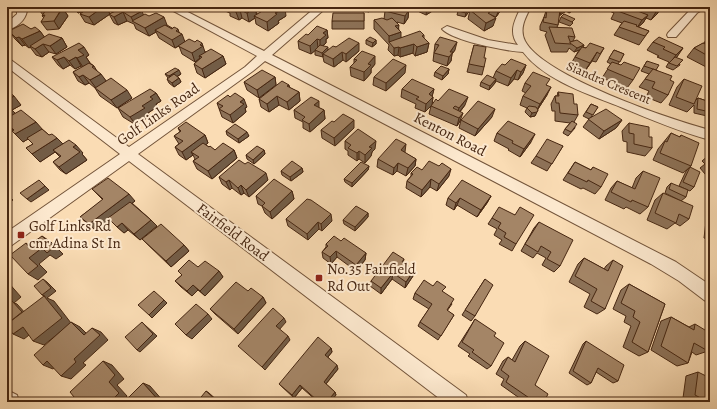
<svg xmlns="http://www.w3.org/2000/svg" width="717" height="409" viewBox="0 0 717 409" font-family="Alegreya,serif">
	<style>
		.lines { fill: none; stroke-linecap: round; stroke-linejoin: round }
		.street-casing { stroke: #73543a; stroke-width: 2 }
		.street { fill: #fce8ce; fill-rule: evenodd }
		.wall { fill: #8d7258; stroke: #462611 }
		.shaded-wall { fill: #735d47; stroke: #462611 }
		.building { fill: #a48566; stroke: #462611 }
		.poi-dot { fill: #8f2418; stroke: #fce8ce; stroke-width: 1.5 }
		.labels { text-anchor: middle; stroke-width: 4; stroke-linejoin: round; paint-order: stroke }
		.far-street-label { font-size: 13px; fill: #462611; stroke: #fce8ce }
		.street-label { font-size: 15px; fill: #462611; stroke: #fce8ce }
		.poi-label { font-size: 15px; fill: #462611; stroke: #fce8ce; text-anchor: start }
	</style>
	<rect width="100%" height="100%" fill="#fadcb4"/>
	<filter id="stains"><feTurbulence type="fractalNoise" baseFrequency=".005" numOctaves="4"/><feColorMatrix values="0 0 0 0 .2 0 0 0 0 .09 0 0 0 0 .02 0 0 0 .5 -.17"/></filter>
	<radialGradient id="worn" r=".72"><stop offset=".6" stop-color="#630" stop-opacity="0"/><stop offset="1" stop-color="#630" stop-opacity=".3"/></radialGradient>
	<g class="lines">
		<g class="street-casing">
			<g id="street">
				<path d="M10 7H22L27 11C25 21 16 28 7 30V23L17 14V12Z"/>
				<path d="M166 7H178L264 51 316 7H327L272 55 676 262 710 285V303L704 300 679 281 651 264 265 61 253 71 138 154 466 395 468 402H444L129 161 12 245 7 247V232L120 154 7 67V59L11 60 129 147 245 67 257 56Z"/>
				<path d="M521 7H531C525 18 519 29 525 41 543 76 671 120 710 130V140C680 132 652 120 623 108 591 95 545 81 523 52 506 51 453 41 442 29L447 26 488 40 518 45C508 32 515 20 521 7Z"/>
				<path d="M695 7H707L697 13 676 37H668L667 35 668 33 691 9Z"/>
				<path d="M7 390 17 395 19 402H7Z"/>
			</g>
		</g>
		<use href="#street" class="street"/>
	</g>
	<g class="wall">
		<path d="M37 7H66L64 10 68 16 59 29 47 30 41 22 44 18 42 16 43 15Z"/>
		<path d="M74 7H106L110 14 94 25 85 22 80 14 84 11 78 13Z"/>
		<path d="M108 7H134L143 15 167 25 179 32 185 42 205 51V52L223 56 226 64 205 78 197 73 194 64 200 58 195 62 182 54 179 46 175 48 159 38 156 32 149 36 136 29 134 24 127 21 118 25 114 23 109 14 114 12 109 9Z"/>
		<path d="M215 7H253L255 8 257 14 286 16 278 21 279 23 268 31 256 24 255 18 249 22 242 18 239 20 230 16V13Z"/>
		<path d="M348 7H374L369 12Z"/>
		<path d="M391 7H409L408 18 404 24 397 22 401 38 424 35V38L429 43 427 52 415 56 413 53 400 57 398 55 394 56 388 50 389 45 374 29V20L384 19 385 11 391 8Z"/>
		<path d="M411 7H435L434 10 426 15 411 8Z"/>
		<path d="M440 7H454V8H450V10L441 11Z"/>
		<path d="M477 7H502L501 10 496 17 491 15 493 26 484 31 468 19 470 10Z"/>
		<path d="M549 7H575V9L569 13 566 11 559 16 558 25 557 27 575 37 573 41 584 45 583 47 586 48H604L596 62 592 61 585 71 570 65 575 57 579 50 574 52 569 48 567 52H551L545 35 547 32 540 30V26L544 17 547 8 548 9Z"/>
		<path d="M609 7H627L629 8 630 7H664L660 10 657 14 651 20 646 18 643 23 638 27 649 31 639 45 614 35 622 23 611 19 614 13 607 10Z"/>
		<path d="M470 10 465 17 457 15 458 11Z"/>
		<path d="M364 13V29H332V21Z"/>
		<path d="M564 14 573 23 570 26 559 22 561 17Z"/>
		<path d="M31 29 40 31 44 37 62 38 67 47 56 54 49 52 42 57 36 55 30 47 29 48 25 45 22 46 15 39 9 31Z"/>
		<path d="M327 30 328 38 326 39V43L323 46 328 50 336 47 359 51 346 62 343 60 334 67 324 62 323 57 315 55V50L318 48 311 54 299 49 298 41 308 35Z"/>
		<path d="M710 34V69L687 57 694 48 704 43Z"/>
		<path d="M366 40H376V44L372 47 366 44Z"/>
		<path d="M653 42 683 48 676 57 680 65 673 70 666 67 669 62 657 57 659 56 647 50Z"/>
		<path d="M435 44 455 50 452 54 451 61 447 66 433 61Z"/>
		<path d="M474 45 484 58V67L482 75 467 72Z"/>
		<path d="M614 50 624 54 618 64 633 80 627 88 602 78 611 64 607 62Z"/>
		<path d="M89 55 86 57 90 63 94 66 97 71 106 81 132 98 117 108 100 96 95 88 89 83 85 85 78 81 73 72 83 67 81 66 75 69 70 65 63 69 58 65 52 57Z"/>
		<path d="M354 59 375 64 371 69V73L364 81 351 76 350 67 354 63Z"/>
		<path d="M647 61 656 70 670 80 668 95 661 103 646 97 649 91 639 87 649 74 641 71Z"/>
		<path d="M505 65H526L523 73 518 80 514 79 508 86 496 81 495 83 489 90 480 86 481 82 493 78 496 71Z"/>
		<path d="M449 69 448 74 442 80 434 76 435 72Z"/>
		<path d="M405 73 386 91 373 85 374 77Z"/>
		<path d="M165 74H181L177 77 179 78 181 82 174 87 169 83 167 79 168 78Z"/>
		<path d="M275 77 276 85 259 98 247 90 244 82Z"/>
		<path d="M684 79 696 100 698 98 710 102V113L707 116 694 113V105L687 112 669 105 677 87Z"/>
		<path d="M525 83 547 85V95L538 109 535 116 530 117 525 112 527 108 520 105 523 96 526 93 522 91Z"/>
		<path d="M289 85 290 88 299 92 300 101 289 110 279 105 269 112 261 107 259 99Z"/>
		<path d="M402 89H434L432 96 433 97 432 104 438 101 465 105 460 112V121L457 126 429 114 431 106 425 112 415 108 416 104 401 97Z"/>
		<path d="M558 92 574 104 578 115 574 122 575 128 568 136 563 133 565 129 570 123 555 121V111H552L551 104 555 96H557Z"/>
		<path d="M7 93 21 105 12 110 15 114 43 130 49 135 63 144 83 153 82 154 87 160 66 174 60 170 53 162 60 157 55 152 40 162 26 148 33 144 28 139 23 142 12 131 13 130 7 124Z"/>
		<path d="M156 93 161 101 156 104 157 107 148 113 150 116 136 125 123 117 118 108Z"/>
		<path d="M217 103 247 107 245 108 246 112 233 123 222 117Z"/>
		<path d="M591 104 598 107 591 117 622 120 616 128 599 139 583 127 589 119 583 116Z"/>
		<path d="M319 108 324 110 325 119 310 132 303 128V122L295 118 294 110Z"/>
		<path d="M492 117 475 136 459 128 461 120Z"/>
		<path d="M334 122 354 128 335 146 322 138 321 130Z"/>
		<path d="M629 123 649 137 652 148 645 156 627 152V142L623 141 622 131Z"/>
		<path d="M178 128 205 135 208 143 205 145 215 150H234L237 158 212 179 197 169 193 161 195 159 193 155 186 160 179 155 175 147 179 144 174 136 180 132Z"/>
		<path d="M226 131 249 136 239 143 227 135Z"/>
		<path d="M497 133 531 142 520 157 508 150 509 149 494 141Z"/>
		<path d="M671 133 679 137 681 135 691 166 683 173 653 160 658 149Z"/>
		<path d="M345 141 375 149 372 152 371 156 365 163 359 159 357 161 348 155V151L345 149Z"/>
		<path d="M563 146 547 171 531 163 536 156Z"/>
		<path d="M264 150 265 154 254 164 247 159 246 155Z"/>
		<path d="M405 152V153L416 159 415 166 406 176 397 171 393 175 377 167 378 159Z"/>
		<path d="M710 154V180L700 168 705 164 702 161Z"/>
		<path d="M575 162 591 170 593 167 601 187 595 194 583 188 581 189 563 180Z"/>
		<path d="M369 166 368 170 352 187 345 182 344 179Z"/>
		<path d="M690 167 694 187 690 191 679 186 686 171Z"/>
		<path d="M302 168 303 172 291 181 282 175 281 171Z"/>
		<path d="M422 170 449 176 437 191 430 187 421 197 406 188 407 181 411 176V173Z"/>
		<path d="M643 171 648 207 640 214 626 207 624 209 605 200 611 188 617 181 632 188 636 178Z"/>
		<path d="M219 177 268 180 249 197 244 193 241 195 232 188 230 190 222 184Z"/>
		<path d="M671 183 686 197 681 201 665 193 667 187Z"/>
		<path d="M92 189 135 201 132 203 151 220 157 226 140 240 128 230 124 233 110 220 96 231 80 217 103 200Z"/>
		<path d="M292 191 294 199 272 219 265 213 262 206 258 204 256 196Z"/>
		<path d="M663 193 689 219 680 226 675 223 667 229 647 220 655 200Z"/>
		<path d="M491 196 487 203 477 217 457 205 454 210 446 205 448 198Z"/>
		<path d="M710 211V240L704 238 707 213Z"/>
		<path d="M368 213V217L355 231 344 224 343 220Z"/>
		<path d="M515 215 516 244 512 251 499 244 502 240 494 235 497 229 488 224 492 218Z"/>
		<path d="M286 219 332 221 322 231 319 229 308 240 288 226Z"/>
		<path d="M539 222 560 266 554 272 542 265 546 258 537 253 533 258 521 251 534 228Z"/>
		<path d="M142 239 184 245 189 251 171 267Z"/>
		<path d="M341 241 366 253 365 260 356 271 337 257 331 264 323 258 322 252 326 247V244Z"/>
		<path d="M584 258 604 269 606 266 613 260 605 309 597 314 584 307 590 294 569 282 578 264Z"/>
		<path d="M404 259 403 263 413 276 405 288 392 279 381 294 370 286 371 281Z"/>
		<path d="M198 267 219 271 223 277 205 296 198 290 192 296 181 287 175 281 182 275 178 271Z"/>
		<path d="M485 279 475 316 471 321 462 315Z"/>
		<path d="M629 284 665 304 648 352 639 356 623 347 631 326 624 322 626 316 613 309 621 290Z"/>
		<path d="M433 286 443 292 452 304 447 311 454 315 438 340 418 326 420 322 429 309 413 299 415 293Z"/>
		<path d="M248 291 263 297 266 303 238 334 215 314 210 309Z"/>
		<path d="M671 317 689 327 695 324 708 351 696 355 692 352 688 363 677 366 651 350 661 321Z"/>
		<path d="M475 319 494 336 491 366 487 369 468 356 470 354 458 346 472 324Z"/>
		<path d="M525 341 535 385 544 402H525L501 385 504 379 496 374 503 361 508 357 512 360 520 346Z"/>
		<path d="M586 341 618 381 613 383 596 372 591 383 587 385 569 373 583 344Z"/>
		<path d="M331 348 332 352 328 357 338 369 326 384 335 392 336 395 330 402H318L302 388 294 398 279 384Z"/>
		<path d="M698 372 710 402H691L683 398 686 376Z"/>
		<path d="M573 398 579 402H565L566 401Z"/>
	</g>
	<g class="shaded-wall">
		<path d="M57 7H66L64 10 68 16 59 29 54 21 60 12Z"/>
		<path d="M74 7H92V9L78 13Z"/>
		<path d="M103 7H106L110 14 94 25 89 17Z"/>
		<path d="M369 7H374L369 12Z"/>
		<path d="M407 7H409L408 18 404 24 406 9Z"/>
		<path d="M427 7H435L434 10 426 15Z"/>
		<path d="M470 7V10L465 17 466 13Z"/>
		<path d="M500 7H502L501 10 496 17Z"/>
		<path d="M564 7H568L566 11 559 16Z"/>
		<path d="M572 7H575V9L569 13Z"/>
		<path d="M661 7 657 14 651 20 656 12Z"/>
		<path d="M255 8 257 17 254 16 255 18 249 22 247 13Z"/>
		<path d="M285 8 286 16 278 21 279 23 268 31 267 22 275 13Z"/>
		<path d="M240 10 242 18 239 20 236 12Z"/>
		<path d="M142 11 145 19 133 21 131 17Z"/>
		<path d="M123 12 127 21 118 25 114 17Z"/>
		<path d="M648 15 643 23 637 28 642 20Z"/>
		<path d="M164 17 167 25 157 31 155 30 156 32 149 36 145 28Z"/>
		<path d="M496 18 493 26 484 31 486 23Z"/>
		<path d="M399 25 398 33 395 26Z"/>
		<path d="M178 29 180 35 182 34 185 42 175 48 172 40 176 31Z"/>
		<path d="M327 30 328 38 326 39V43L320 48V40L323 33Z"/>
		<path d="M40 31 46 39 29 48 22 39Z"/>
		<path d="M401 32V41L389 42V36Z"/>
		<path d="M19 37 25 45 22 46 16 38Z"/>
		<path d="M62 38 67 47 56 54 50 46Z"/>
		<path d="M317 39 318 48 311 54 310 46Z"/>
		<path d="M376 40V44L372 47 373 43Z"/>
		<path d="M457 42 455 50 452 54 451 61 447 66 450 52Z"/>
		<path d="M202 43 206 55 199 56 200 58 195 62 192 53Z"/>
		<path d="M359 43V51L346 62V54Z"/>
		<path d="M429 43 427 52 415 56 417 47Z"/>
		<path d="M43 44 49 52 42 57 35 49Z"/>
		<path d="M414 44 413 53 400 57V48Z"/>
		<path d="M584 45 582 49 574 52 577 48Z"/>
		<path d="M84 47 89 55 86 57 90 63 83 67 77 58 78 50Z"/>
		<path d="M328 47V52L323 54V57L322 53Z"/>
		<path d="M399 47 398 55 394 56V48Z"/>
		<path d="M683 48 677 57 670 63 676 55Z"/>
		<path d="M342 52 343 60 334 67 333 59Z"/>
		<path d="M597 52 592 61 585 71 590 63Z"/>
		<path d="M223 56 226 64 205 78 202 69Z"/>
		<path d="M375 56V64L371 69V73L364 81V72L368 64Z"/>
		<path d="M64 57 70 65 63 69 57 60Z"/>
		<path d="M76 57 81 66 75 69 69 61Z"/>
		<path d="M406 65 405 73 386 91V83Z"/>
		<path d="M526 65 523 73 518 80 521 72Z"/>
		<path d="M449 69 448 74 442 80 443 76Z"/>
		<path d="M179 70 181 74 171 80 169 76Z"/>
		<path d="M517 70 514 79 508 86 511 78Z"/>
		<path d="M101 74 107 82 96 88 90 80Z"/>
		<path d="M83 75 89 83 85 85 79 77Z"/>
		<path d="M275 77 276 85 259 98 257 90Z"/>
		<path d="M179 78 181 82 174 87 172 83Z"/>
		<path d="M496 79 495 83 489 90 490 86Z"/>
		<path d="M551 87 547 95 536 112 540 104Z"/>
		<path d="M434 89 432 97 429 94Z"/>
		<path d="M127 90 132 98 117 108 111 100Z"/>
		<path d="M299 92 300 101 289 110 287 102Z"/>
		<path d="M156 93 161 101 156 104 157 107 148 113 150 116 136 125 130 117 150 97Z"/>
		<path d="M14 96 21 105 12 110 17 115 7 120V100Z"/>
		<path d="M277 96 279 105 269 112 267 104Z"/>
		<path d="M433 97 432 105 425 112 426 104Z"/>
		<path d="M468 97 465 105 456 116 459 108Z"/>
		<path d="M244 99 247 107 245 108 246 112 233 123 230 115 240 102Z"/>
		<path d="M319 101V109L314 105Z"/>
		<path d="M495 109 492 117 475 136 478 129Z"/>
		<path d="M324 110 325 119 310 132 309 124Z"/>
		<path d="M538 110 535 116 530 117 532 113Z"/>
		<path d="M463 113 460 121 457 126 459 118Z"/>
		<path d="M354 120V128L335 146 334 138Z"/>
		<path d="M622 120 616 128 599 139 604 131Z"/>
		<path d="M36 122 43 130 23 142 15 134Z"/>
		<path d="M247 132 249 136 239 143 238 139Z"/>
		<path d="M535 134 531 142 520 157 524 149Z"/>
		<path d="M205 135 208 143 194 154 191 152 193 155 186 160 182 152Z"/>
		<path d="M57 138 65 146 53 150 55 152 40 162 32 154Z"/>
		<path d="M376 141 375 149 372 152 371 156 365 163V155L369 147Z"/>
		<path d="M406 144 405 152 400 158 401 150Z"/>
		<path d="M76 145 83 153 82 154 87 160 66 174 59 167 73 147Z"/>
		<path d="M234 150 237 158 212 179 208 171Z"/>
		<path d="M264 150 265 154 254 164 253 160Z"/>
		<path d="M359 151V159L357 161V153Z"/>
		<path d="M416 159 415 166 406 176 408 168Z"/>
		<path d="M398 163 397 171 393 175 394 168Z"/>
		<path d="M369 166 368 170 352 187V183Z"/>
		<path d="M302 168 303 172 291 181 290 177Z"/>
		<path d="M451 169 449 176 437 191 439 184Z"/>
		<path d="M266 173 268 180 249 197 246 190Z"/>
		<path d="M431 179 430 187 421 197 422 190Z"/>
		<path d="M229 180 232 188 230 190 226 182Z"/>
		<path d="M241 185 244 193 241 195 238 188Z"/>
		<path d="M45 186 49 190 31 202 27 199Z"/>
		<path d="M292 191 294 199 272 219 270 212Z"/>
		<path d="M7 194 13 200 7 204Z"/>
		<path d="M129 194 135 201 96 231 89 224Z"/>
		<path d="M491 196 487 203 477 217 481 210Z"/>
		<path d="M460 198 457 205 454 210 456 203Z"/>
		<path d="M368 213V217L355 231V227Z"/>
		<path d="M331 214 332 221 322 231 321 224Z"/>
		<path d="M151 220 157 226 140 240 134 234Z"/>
		<path d="M318 222 319 229 308 240 307 234Z"/>
		<path d="M122 223 128 230 124 233 117 227Z"/>
		<path d="M42 236 51 242 63 254 56 259 50 255 39 264 47 272 38 280 28 274 29 258 28 246 26 243 35 250Z"/>
		<path d="M184 245 189 251 171 267 166 261Z"/>
		<path d="M336 251 337 257 331 264 330 257Z"/>
		<path d="M366 253 365 260 356 271V265Z"/>
		<path d="M414 270 413 276 405 288 406 282Z"/>
		<path d="M219 271 223 277 205 296 200 291Z"/>
		<path d="M393 273 392 279 381 294V288Z"/>
		<path d="M43 279 47 282 56 291 47 298 54 301 71 323 44 345 33 341 45 296 42 295Z"/>
		<path d="M7 281 21 297 14 303 17 304 27 315 8 330 7 329Z"/>
		<path d="M193 285 198 290 192 296 187 291Z"/>
		<path d="M263 297 266 303 238 334 234 329Z"/>
		<path d="M164 300 167 303 152 318 149 315Z"/>
		<path d="M208 314 212 319 192 339 186 335Z"/>
		<path d="M284 318 286 322 279 330 276 326Z"/>
		<path d="M71 322 80 327 93 340 84 335Z"/>
		<path d="M142 322 145 325 157 336 140 352 137 350Z"/>
		<path d="M23 327 33 332 24 339 13 334Z"/>
		<path d="M92 328 101 332 108 340 83 363 86 365 71 379 61 376 74 359Z"/>
		<path d="M288 336 290 340 265 370 262 367Z"/>
		<path d="M331 348 332 352 326 359 325 355Z"/>
		<path d="M47 361 58 365 53 369 43 365Z"/>
		<path d="M103 361 112 365 124 379 117 385 127 396 121 402H110L109 382Z"/>
		<path d="M337 365 338 369 325 385 324 382Z"/>
		<path d="M143 383 150 386 164 402H160Z"/>
		<path d="M300 385 302 388 294 398 292 395Z"/>
		<path d="M206 391 209 393 219 402H218Z"/>
		<path d="M335 392 336 395 330 402H327Z"/>
	</g>
	<g class="building">
		<path d="M90 7H103L89 17 80 14Z"/>
		<path d="M118 7H134L142 11 131 17 123 12 114 17 109 14 118 10 115 8Z"/>
		<path d="M229 7H253L255 8 247 13 240 10 236 12 228 8Z"/>
		<path d="M269 7H283L285 8 275 13 277 14 267 22 254 16Z"/>
		<path d="M387 7 391 8V7H407L406 9 409 10 405 16 385 11Z"/>
		<path d="M461 7H470L466 13 458 11Z"/>
		<path d="M477 7H482L490 12 488 13 496 18 486 23 470 10Z"/>
		<path d="M611 7H620L617 9Z"/>
		<path d="M620 7H627L648 15 642 20 615 10Z"/>
		<path d="M646 7H661L656 12Z"/>
		<path d="M47 8H62L54 21 41 22 45 15 42 16Z"/>
		<path d="M547 8 560 10 558 25 543 22 544 17 546 18Z"/>
		<path d="M156 13 164 17 145 28 132 21 145 14 149 16Z"/>
		<path d="M333 13H364V21H332Z"/>
		<path d="M564 14 575 19 572 22 561 17Z"/>
		<path d="M382 18 387 20 392 18 399 25 395 26 401 32 389 36 374 20Z"/>
		<path d="M624 21 637 25 636 26 649 31 645 36 619 27Z"/>
		<path d="M23 24 31 29 35 27 40 31 22 39 19 37 16 38 9 31Z"/>
		<path d="M165 25 172 29 174 27 178 29 176 31 182 34 172 40 155 30Z"/>
		<path d="M317 26 327 30 323 33 326 35 320 40 317 39 310 46 298 41 306 34 308 35Z"/>
		<path d="M549 27 572 28 575 37 568 36 571 44 555 43Z"/>
		<path d="M420 31 424 35 422 36 429 43 417 47 414 44 400 48 399 47 394 48 389 42Z"/>
		<path d="M49 34 62 38 50 46 43 44 35 49 30 46Z"/>
		<path d="M710 35V41L708 40Z"/>
		<path d="M370 37 376 40 373 43 366 40Z"/>
		<path d="M440 37 457 42 450 52H453L449 57 434 53 439 45 435 44Z"/>
		<path d="M659 37 683 48 676 55 663 49 665 47 653 42Z"/>
		<path d="M349 38 359 43 346 54 342 52 333 59 323 54 333 46 336 47Z"/>
		<path d="M189 39 195 42 197 40 202 43 200 45 203 46 192 53 178 46Z"/>
		<path d="M577 40 584 45 577 48 570 43V42Z"/>
		<path d="M79 43 84 47 78 50 84 55 77 58 76 57 69 61 64 57 57 60 52 57Z"/>
		<path d="M590 43 604 48 600 54 597 52 590 63 575 57 582 47 586 48Z"/>
		<path d="M703 43 710 46V57L694 48Z"/>
		<path d="M320 45 328 47 322 53 315 50Z"/>
		<path d="M474 45 486 47 484 58H486L484 67 469 64Z"/>
		<path d="M211 49 223 56 202 69 194 64 202 57 199 56Z"/>
		<path d="M614 50 624 54 620 62 609 58Z"/>
		<path d="M362 51 375 56 368 64 371 65 364 72 350 67 357 60 354 59Z"/>
		<path d="M675 57 683 60 677 66 669 63Z"/>
		<path d="M393 59 406 65 386 83 374 77Z"/>
		<path d="M511 59 526 65 521 72 517 70 511 78 496 71 502 64 505 65Z"/>
		<path d="M647 61 659 65 656 70 644 66Z"/>
		<path d="M612 62 621 65 624 62 640 68 633 80 607 69Z"/>
		<path d="M89 63 94 66 92 67 101 74 90 80 83 75 79 77 73 72Z"/>
		<path d="M441 66 449 69 443 76 435 72Z"/>
		<path d="M175 68 179 70 169 76 165 74Z"/>
		<path d="M653 69 672 76 670 80 674 82 668 95 652 88 655 82 645 79Z"/>
		<path d="M262 70 275 77 257 90 244 82Z"/>
		<path d="M533 72 550 79 546 85 551 87 540 104 523 96 531 86 525 83Z"/>
		<path d="M174 74 179 78 172 83 167 79Z"/>
		<path d="M487 75 496 79 490 86 481 82Z"/>
		<path d="M111 78 127 90 111 100 95 88Z"/>
		<path d="M412 79 434 89 429 94 433 97 426 104 416 99 419 97 402 89Z"/>
		<path d="M684 79 702 86 694 104 676 97Z"/>
		<path d="M282 81 289 85 287 86 299 92 287 102 277 96 267 104 259 99Z"/>
		<path d="M150 89 156 93 150 97 153 99 142 106 145 108 130 117 118 108Z"/>
		<path d="M449 89 468 97 459 108 455 106 453 108 463 113 459 118 431 106 436 99 438 101Z"/>
		<path d="M9 92 14 96 7 100V93Z"/>
		<path d="M558 92 573 94 574 104H577L578 115 560 113 559 103H556L555 96H559Z"/>
		<path d="M235 93 244 99 240 102 244 104 230 115 219 109 223 106 217 103 228 95 230 97Z"/>
		<path d="M311 97 319 101 314 105 324 110 309 124 302 120 305 117 294 110Z"/>
		<path d="M698 98 710 102V112L697 109Z"/>
		<path d="M478 101 495 109 478 129 461 120Z"/>
		<path d="M591 104 598 107 593 115 586 112Z"/>
		<path d="M529 106 536 107 538 110 537 112 532 113 527 108Z"/>
		<path d="M606 109 622 120 604 131 588 119Z"/>
		<path d="M21 110 36 122 15 134 12 131 14 130 7 124V118Z"/>
		<path d="M343 114 354 120 334 138 321 130 332 121 334 122Z"/>
		<path d="M508 121 535 134 524 149 512 143 513 141 497 133Z"/>
		<path d="M572 121 577 124 571 132 565 129Z"/>
		<path d="M186 122 205 135 182 152 175 147 183 141 174 136 181 131 178 128Z"/>
		<path d="M629 123 649 127V137H652V148L634 144V134L629 133Z"/>
		<path d="M235 124 247 132 238 139 226 131Z"/>
		<path d="M42 129 49 135 52 134 57 138 32 154 26 148 33 144 27 138Z"/>
		<path d="M358 129 376 141 369 147 372 148 365 155 359 151 357 153 348 148 351 145 345 141Z"/>
		<path d="M671 133 680 137 681 135 699 143 691 166 660 153 665 141 667 142Z"/>
		<path d="M396 139 406 144 401 150 416 159 408 168 398 163 394 168 378 159Z"/>
		<path d="M547 139 563 146 552 164 536 156Z"/>
		<path d="M69 140 76 145 73 147 80 152 59 167 53 162 61 156 53 150Z"/>
		<path d="M203 143 209 147 210 146 215 150 223 143 234 150 208 171 193 161 199 157 191 152Z"/>
		<path d="M257 146 264 150 253 160 246 155Z"/>
		<path d="M239 160 245 164 248 162 266 173 246 190 241 185 238 188 229 180 226 182 219 177Z"/>
		<path d="M292 161 302 168 290 177 281 171Z"/>
		<path d="M429 161 439 166 442 163 451 169 439 184 431 179 422 190 407 181 413 174 411 173 417 167 422 170Z"/>
		<path d="M361 162 369 166 352 183 344 179Z"/>
		<path d="M575 162 591 170 593 167 608 174 601 187 588 180 587 182 568 173Z"/>
		<path d="M690 167 700 172 694 187 683 182Z"/>
		<path d="M643 171 660 178 648 207 632 200 631 202 611 192 617 181 635 189Z"/>
		<path d="M108 178 129 194 89 224 80 217 103 199 92 189Z"/>
		<path d="M274 179 292 191 270 212 262 206 265 203 256 196Z"/>
		<path d="M39 180 45 186 27 199 20 193Z"/>
		<path d="M462 180 491 196 481 210 460 198 456 203 448 198Z"/>
		<path d="M671 183 688 190 686 197 669 189Z"/>
		<path d="M663 193 693 206 689 219 679 214 676 223 655 213Z"/>
		<path d="M307 199 311 200 331 214 321 224 318 222 307 234 286 219Z"/>
		<path d="M130 202 151 220 134 234 122 223 117 227 108 218Z"/>
		<path d="M356 206 368 213 355 227 343 220Z"/>
		<path d="M499 207 515 215 520 207 534 215 516 244 504 237 506 233 498 228 501 223 492 218Z"/>
		<path d="M539 222 573 240 560 266 547 259 551 252 541 246 538 252 525 244Z"/>
		<path d="M161 224 184 245 166 261 142 239Z"/>
		<path d="M42 236 54 247 47 253 42 248 29 258 38 266 28 274 10 255 26 243 28 246Z"/>
		<path d="M334 236 341 241 344 238 366 253 356 265 336 251 330 257 322 252 328 246 326 244Z"/>
		<path d="M393 252 404 259 402 262 414 270 406 282 393 273 381 288 371 281Z"/>
		<path d="M584 258 608 271 613 260 623 266 605 309 591 301 597 289 575 276Z"/>
		<path d="M189 260 198 267 205 261 219 271 200 291 193 285 187 291 175 281 182 275 178 271Z"/>
		<path d="M43 279 51 288 42 295 34 286Z"/>
		<path d="M485 279 493 285 475 316 465 310Z"/>
		<path d="M424 280 433 286 437 281 446 287 442 291 454 299 447 310 454 315 441 336 420 322 432 304 415 293Z"/>
		<path d="M236 282 248 291 251 288 263 297 234 329 210 309Z"/>
		<path d="M629 284 665 304 648 352 632 342 640 322 633 317 635 311 621 303Z"/>
		<path d="M7 287 11 292 7 295Z"/>
		<path d="M154 291 164 300 149 315 138 305Z"/>
		<path d="M44 296 62 318 33 341 23 327 13 334 7 326V324Z"/>
		<path d="M12 301 22 312 7 324V305Z"/>
		<path d="M196 304 208 314 186 335 175 324Z"/>
		<path d="M273 308 284 318 276 326 288 336 262 367 238 346Z"/>
		<path d="M671 317 694 330 695 324 710 333V342L708 351 694 343 688 363 661 346Z"/>
		<path d="M475 319 496 333 494 336 504 343 491 366 472 352 474 350 462 342Z"/>
		<path d="M71 322 84 335 92 328 100 335 74 359 76 362 61 376 47 361 43 365 34 355Z"/>
		<path d="M142 322 153 334 137 350 125 337Z"/>
		<path d="M318 337 331 348 325 355 337 365 324 382 335 392 327 402H319L300 385 292 395 279 384Z"/>
		<path d="M525 341 549 356 535 385 548 394 544 402H535L506 382 509 376 501 370 508 357 515 362Z"/>
		<path d="M586 341 624 365 618 381 598 368 591 383 573 371Z"/>
		<path d="M103 361 115 375 109 382 119 393 110 402H90L88 400 86 402H78L70 392Z"/>
		<path d="M698 372 710 378V402H708L695 395Z"/>
		<path d="M143 383 160 402H124Z"/>
		<path d="M206 391 218 402H197Z"/>
		<path d="M573 398 579 402H571Z"/>
	</g>
	<g class="poi-dot">
		<rect x="17" y="231" width="8" height="8" rx="2"/>
		<rect x="315" y="274" width="8" height="8" rx="2"/>
	</g>
	<g class="labels">
		<g class="far-street-label">
			<text transform="translate(609 82) rotate(23)" y="5">Siandra Crescent</text>
		</g>
		<g class="street-label">
			<text transform="translate(158 114) rotate(-35)" y="5">Golf Links Road</text>
			<text transform="translate(450 134) rotate(27)" y="5">Kenton Road</text>
			<text transform="translate(233 232) rotate(37)" y="5">Fairfield Road</text>
		</g>
		<g class="poi-label">
			<text x="29" y="231">Golf Links Rd<tspan x="29" dy="17">cnr Adina St In</tspan></text>
			<text x="327" y="274">No.35 Fairfield<tspan x="327" dy="17">Rd Out</tspan></text>
		</g>
	</g>
	<rect width="717" height="409" fill="none" stroke="#fadcb4" stroke-width="24"/>
	<rect x="8" y="8" width="701" height="393" fill="none" stroke="#462611" stroke-width="2"/>
	<rect x="12" y="12" width="693" height="385" fill="none" stroke="#462611"/>
	<rect width="100%" height="100%" filter="url(#stains)"/>
	<rect width="100%" height="100%" fill="url(#worn)"/>
</svg>
